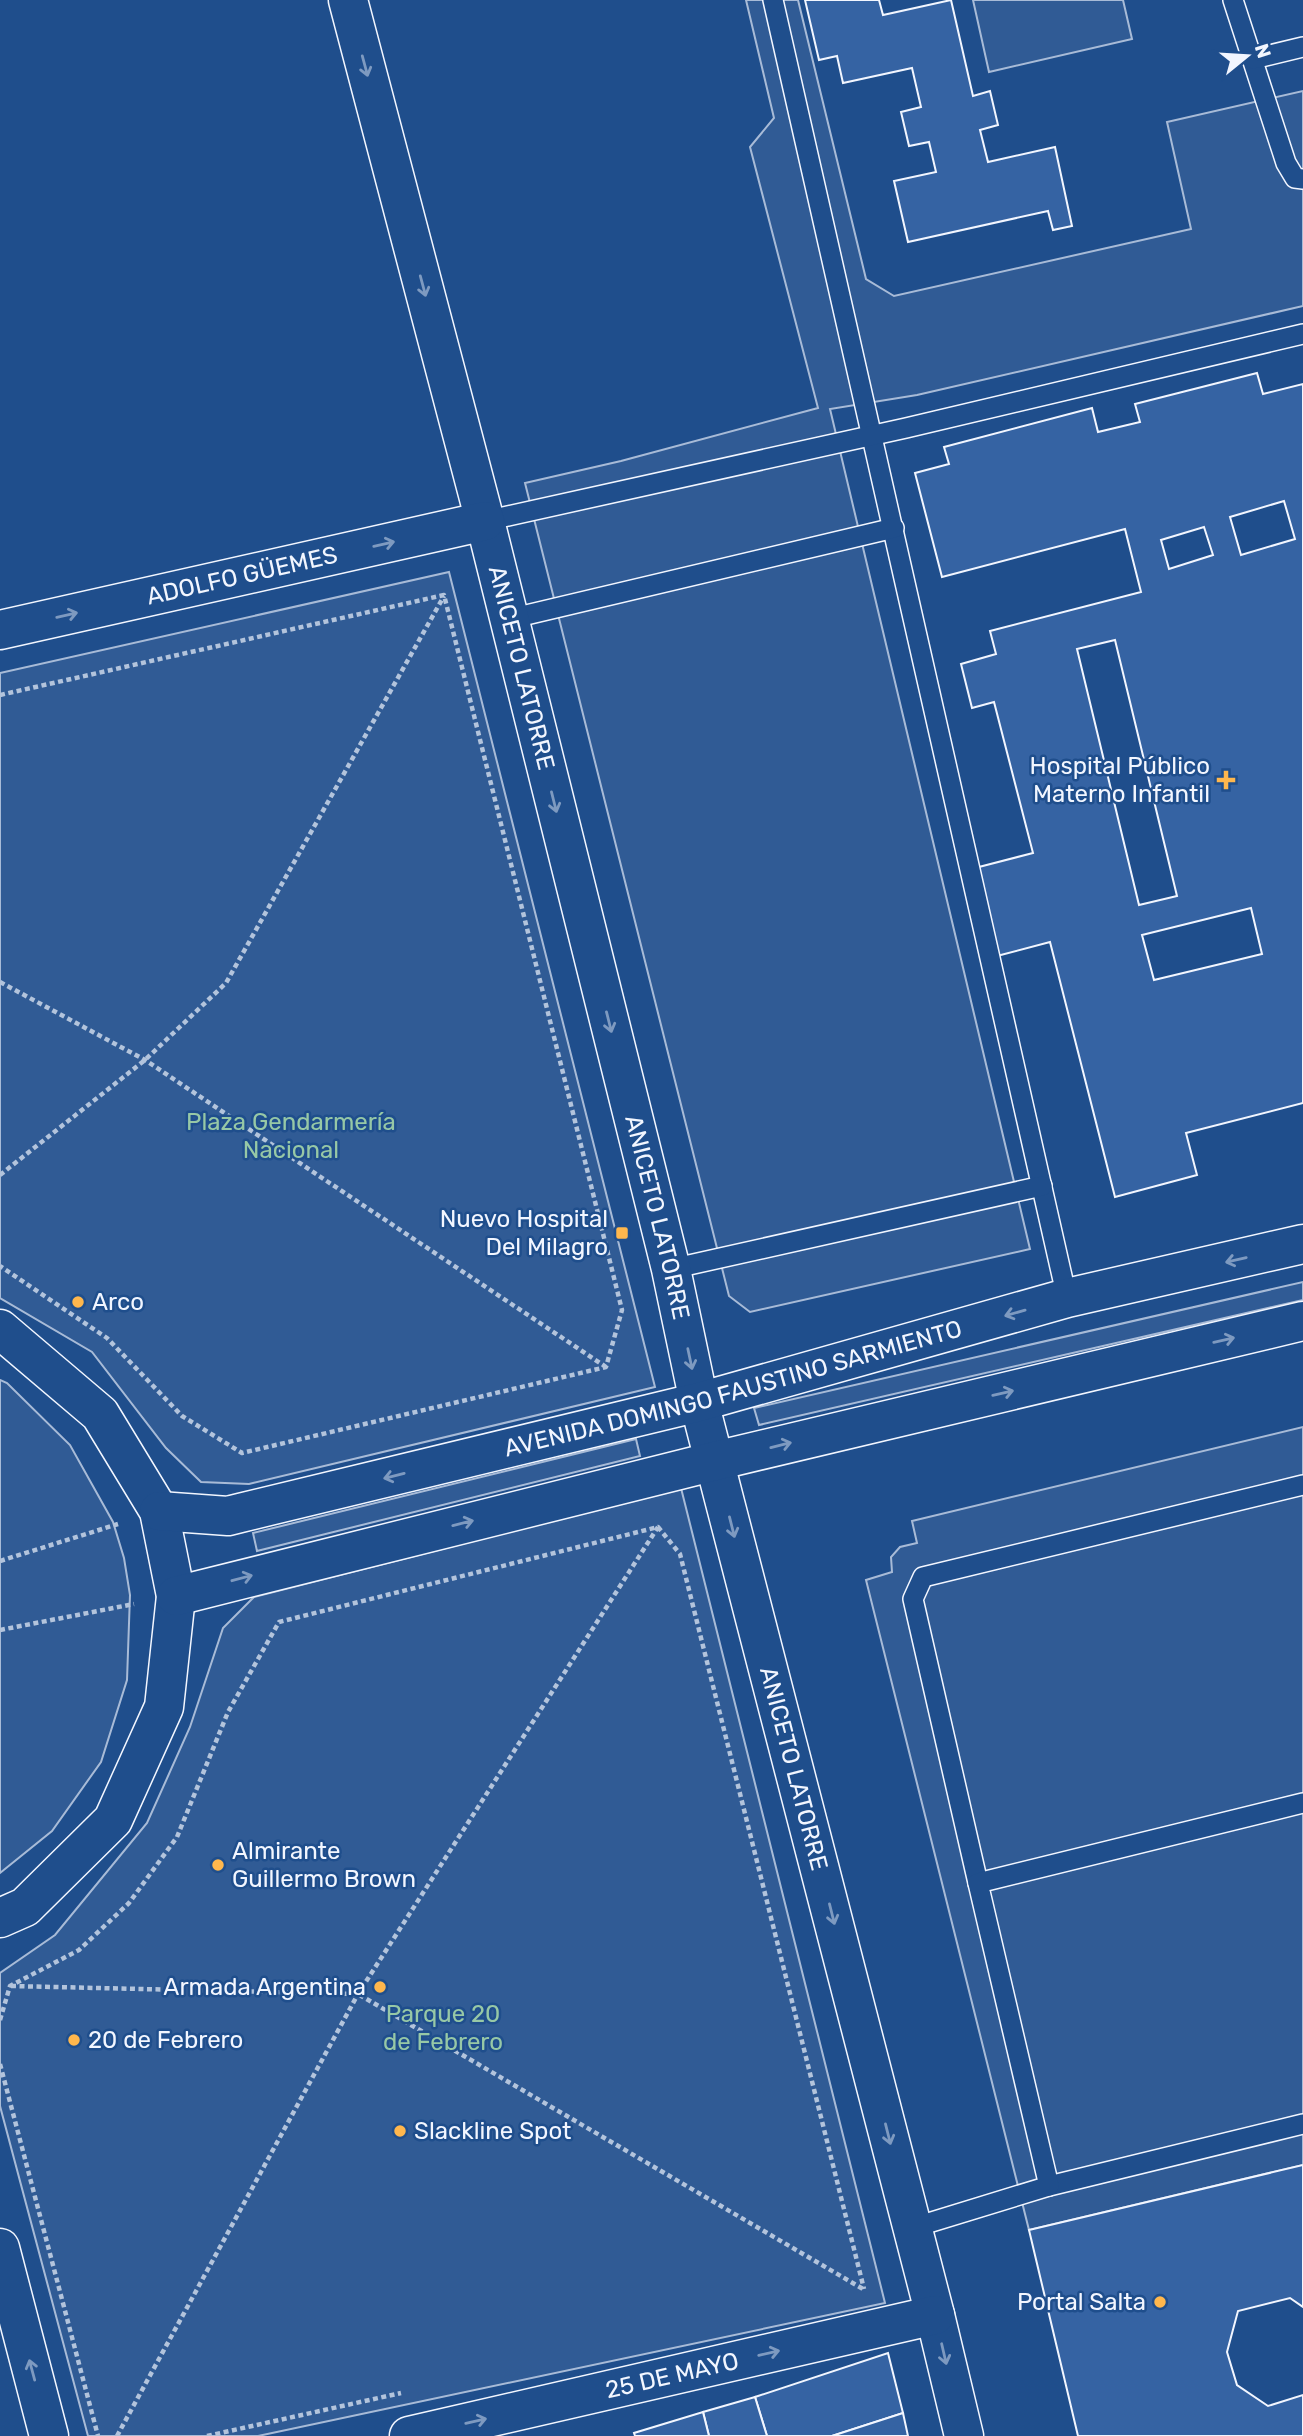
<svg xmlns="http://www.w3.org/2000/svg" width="1303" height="2436" viewBox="0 0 1303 2436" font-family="Rubik,sans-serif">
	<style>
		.built { fill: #305b95; stroke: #a8bbd7; stroke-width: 2 }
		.building { fill: #3563a3; stroke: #f2f6ff; stroke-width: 2; fill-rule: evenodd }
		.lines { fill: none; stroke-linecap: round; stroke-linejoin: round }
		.service-casing { stroke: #f2f6ff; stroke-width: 22 }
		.minor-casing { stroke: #f2f6ff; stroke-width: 41 }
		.secondary-casing { stroke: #f2f6ff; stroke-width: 41 }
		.path { stroke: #b3c4dc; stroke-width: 4.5; stroke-dasharray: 5 3.5; stroke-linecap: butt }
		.service { stroke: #1f4e8c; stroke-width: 19 }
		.minor { stroke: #1f4e8c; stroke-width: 38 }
		.secondary { stroke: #1f4e8c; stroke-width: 38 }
		.oneway { stroke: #7e9ac0 }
		.poi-dot { fill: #ffb74d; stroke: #1f4e8c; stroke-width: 2.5 }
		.labels { text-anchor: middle; stroke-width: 5; stroke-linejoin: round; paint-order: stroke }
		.street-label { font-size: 24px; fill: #f2f6ff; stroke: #1f4e8c }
		.poi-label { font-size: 24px; fill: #f2f6ff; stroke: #1f4e8c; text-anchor: end }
		.park-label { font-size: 24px; fill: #97c8a6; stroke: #1f4e8c }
	</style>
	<rect width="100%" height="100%" fill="#1f4e8c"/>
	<g class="built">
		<path d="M746 0H798L866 279 894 296 1191 229 1167 122 1303 91V306L917 395 830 409 1030 1249 750 1312 729 1296 525 483 621 461 818 408 750 147 774 118Z"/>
		<path d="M973 0H1123L1132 39 989 72Z"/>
		<path d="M449 572 655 1387 249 1484 201 1482 166 1448 92 1352 0 1298V673Z"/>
		<path d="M1303 1282V1300L759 1425 754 1408Z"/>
		<path d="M0 1380 7 1383 70 1445 113 1522 124 1558 130 1595 127 1680 101 1762 52 1831 0 1873Z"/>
		<path d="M1303 1427V2165L1029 2230 866 1580 892 1572 891 1557 900 1547 917 1543 912 1521Z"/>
		<path d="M636 1439 640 1456 257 1551 253 1533Z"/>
		<path d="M681 1488 885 2303 258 2436H88L0 2106V1973L55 1935 147 1823 190 1727 223 1628 254 1597Z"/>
	</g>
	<g class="building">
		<path d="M805 0H879L883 15 951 0 973 96 990 91 998 125 980 130 988 162 1055 147 1072 226 1053 230 1048 211 908 242 894 181 936 172 929 142 909 146 901 112 921 107 912 68 843 83 837 56 819 60Z"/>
		<path d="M1257 373 1263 394 1303 384V1103L1186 1133 1197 1175 1115 1197 1050 942 997 956 975 868 1033 853 994 702 972 708 961 664 996 654 990 631 1141 592 1125 529 942 577 915 473 949 464 944 447 1092 408 1098 432 1140 422 1135 404ZM1284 501 1295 539 1241 555 1230 517ZM1204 527 1213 555 1169 569 1161 540ZM1115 640 1177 896 1139 905 1077 649ZM1251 908 1262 954 1154 980 1142 935Z"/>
		<path d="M1303 2165V2307L1290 2298 1238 2311 1227 2352 1237 2385 1268 2406 1303 2395V2436H1078L1029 2230Z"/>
		<path d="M888 2353 903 2413 832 2436H767L755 2397Z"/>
		<path d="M755 2397 767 2436H709L703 2412Z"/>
		<path d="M703 2412 709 2436H635L634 2433Z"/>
		<path d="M903 2413 908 2436H832Z"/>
	</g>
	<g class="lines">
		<g class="service-casing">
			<g id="service">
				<path d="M773 0 1067 1298"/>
				<path d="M1233 0 1286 163 1295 178 1303 179"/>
				<path d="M1253 59 1303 47"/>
				<path d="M485 521 906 428 1303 334"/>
				<path d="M509 619 894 528"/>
				<path d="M671 1269 1042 1186"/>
				<path d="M978 1883 913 1599 923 1577 1303 1485"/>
				<path d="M1049 2186 1303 2124"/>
				<path d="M912 2228 1049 2186 978 1883 1303 1803"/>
			</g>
		</g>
		<g class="minor-casing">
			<g id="minor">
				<path id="s1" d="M348 0 485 521 671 1269 699 1402 935 2315 964 2436"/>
				<path id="s2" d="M0 630 485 521"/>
				<path d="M0 2248 49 2436"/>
				<path id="s3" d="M409 2436 935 2315"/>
			</g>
		</g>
		<g class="secondary-casing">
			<g id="secondary">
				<path d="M0 1329 100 1414 159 1511 176 1596 164 1707 113 1820 25 1907 0 1918"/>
				<path id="s4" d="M159 1511 228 1516 240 1513 699 1402 1067 1298 1303 1244"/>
				<path d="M176 1596 715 1461 1303 1321"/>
			</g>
		</g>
		<g class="path">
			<path d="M0 695 444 595 622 1310 606 1367 242 1453 182 1416 107 1338 0 1266"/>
			<path d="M0 982 145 1060 606 1367"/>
			<path d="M0 1175 145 1060 226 983 444 596"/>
			<path d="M0 1561 118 1524"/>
			<path d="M0 1630 134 1604"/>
			<path d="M11 1986 358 1994 863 2289"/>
			<path d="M0 2020 10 1986 79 1950 129 1903 177 1837 228 1712 279 1622 658 1527 680 1554 864 2289"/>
			<path d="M0 2064 98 2436"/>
			<path d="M117 2436 358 1994 658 1527"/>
			<path d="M207 2436 401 2393"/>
		</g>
		<use href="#service" class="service"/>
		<use href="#minor" class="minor"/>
		<use href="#secondary" class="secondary"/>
	</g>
	<defs><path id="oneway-shaft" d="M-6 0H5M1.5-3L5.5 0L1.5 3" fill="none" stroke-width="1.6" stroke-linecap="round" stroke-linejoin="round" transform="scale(1.75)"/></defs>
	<g class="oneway">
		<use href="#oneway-shaft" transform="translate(365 66) rotate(75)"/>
		<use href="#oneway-shaft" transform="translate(423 286) rotate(75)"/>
		<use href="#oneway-shaft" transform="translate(384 544) rotate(-13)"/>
		<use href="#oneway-shaft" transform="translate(67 615) rotate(-13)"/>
		<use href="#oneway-shaft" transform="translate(554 802) rotate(76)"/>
		<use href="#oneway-shaft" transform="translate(609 1022) rotate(76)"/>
		<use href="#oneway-shaft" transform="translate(1236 1260) rotate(167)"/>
		<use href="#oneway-shaft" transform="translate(1015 1313) rotate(164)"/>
		<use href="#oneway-shaft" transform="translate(1224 1340) rotate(-13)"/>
		<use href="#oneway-shaft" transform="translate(690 1359) rotate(78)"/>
		<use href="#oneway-shaft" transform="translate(1003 1393) rotate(-13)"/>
		<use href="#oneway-shaft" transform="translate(781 1445) rotate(-14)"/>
		<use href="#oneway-shaft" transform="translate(394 1476) rotate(166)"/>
		<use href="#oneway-shaft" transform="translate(463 1523) rotate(-14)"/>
		<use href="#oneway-shaft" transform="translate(732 1527) rotate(76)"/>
		<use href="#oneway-shaft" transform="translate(242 1578) rotate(-15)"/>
		<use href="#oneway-shaft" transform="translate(832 1914) rotate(76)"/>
		<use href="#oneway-shaft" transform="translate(888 2134) rotate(76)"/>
		<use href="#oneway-shaft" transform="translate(769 2353) rotate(-13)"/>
		<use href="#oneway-shaft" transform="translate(944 2354) rotate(77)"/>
		<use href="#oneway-shaft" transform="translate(32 2370) rotate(-105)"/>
		<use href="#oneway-shaft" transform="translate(476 2421) rotate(-13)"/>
	</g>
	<g class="poi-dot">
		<path d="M1222.5 769.5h7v7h7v7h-7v7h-7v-7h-7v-7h7z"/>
		<rect x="615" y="1226" width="14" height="14" rx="3.5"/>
		<circle cx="78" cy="1302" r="7"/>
		<circle cx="218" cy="1865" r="7"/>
		<circle cx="380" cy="1987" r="7"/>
		<circle cx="74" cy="2040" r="7"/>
		<circle cx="400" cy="2131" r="7"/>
		<circle cx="1160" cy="2302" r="7"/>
	</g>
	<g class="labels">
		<g class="street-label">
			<text dy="8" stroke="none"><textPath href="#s2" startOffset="248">ADOLFO GÜEMES</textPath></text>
			<text dy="8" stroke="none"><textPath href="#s1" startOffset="690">ANICETO LATORRE</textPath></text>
			<text dy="8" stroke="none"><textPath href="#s1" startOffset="1256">ANICETO LATORRE</textPath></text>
			<text dy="8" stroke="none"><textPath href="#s4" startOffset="590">AVENIDA DOMINGO FAUSTINO SARMIENTO</textPath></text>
			<text dy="8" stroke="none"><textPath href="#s1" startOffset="1824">ANICETO LATORRE</textPath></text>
			<text dy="8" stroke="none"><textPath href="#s3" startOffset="270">25 DE MAYO</textPath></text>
		</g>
		<g class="poi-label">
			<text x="1210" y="774">Hospital Público<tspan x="1210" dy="28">Materno Infantil</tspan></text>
			<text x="608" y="1227">Nuevo Hospital<tspan x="608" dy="28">Del Milagro</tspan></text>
			<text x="92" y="1310" text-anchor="start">Arco</text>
			<text x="232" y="1859" text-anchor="start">Almirante<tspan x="232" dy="28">Guillermo Brown</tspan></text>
			<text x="366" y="1995">Armada Argentina</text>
			<text x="88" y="2048" text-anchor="start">20 de Febrero</text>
			<text x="414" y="2139" text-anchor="start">Slackline Spot</text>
			<text x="1146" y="2310">Portal Salta</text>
		</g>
		<g class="park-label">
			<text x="291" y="1130">Plaza Gendarmería<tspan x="291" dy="28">Nacional</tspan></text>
			<text x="443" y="2022">Parque 20<tspan x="443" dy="28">de Febrero</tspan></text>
		</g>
	</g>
	<g transform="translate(1247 56) rotate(72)" stroke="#1f4e8c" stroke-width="5" paint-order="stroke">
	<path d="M0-5L12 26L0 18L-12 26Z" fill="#f2f6ff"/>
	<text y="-10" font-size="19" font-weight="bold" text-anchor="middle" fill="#f2f6ff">N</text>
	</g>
</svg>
